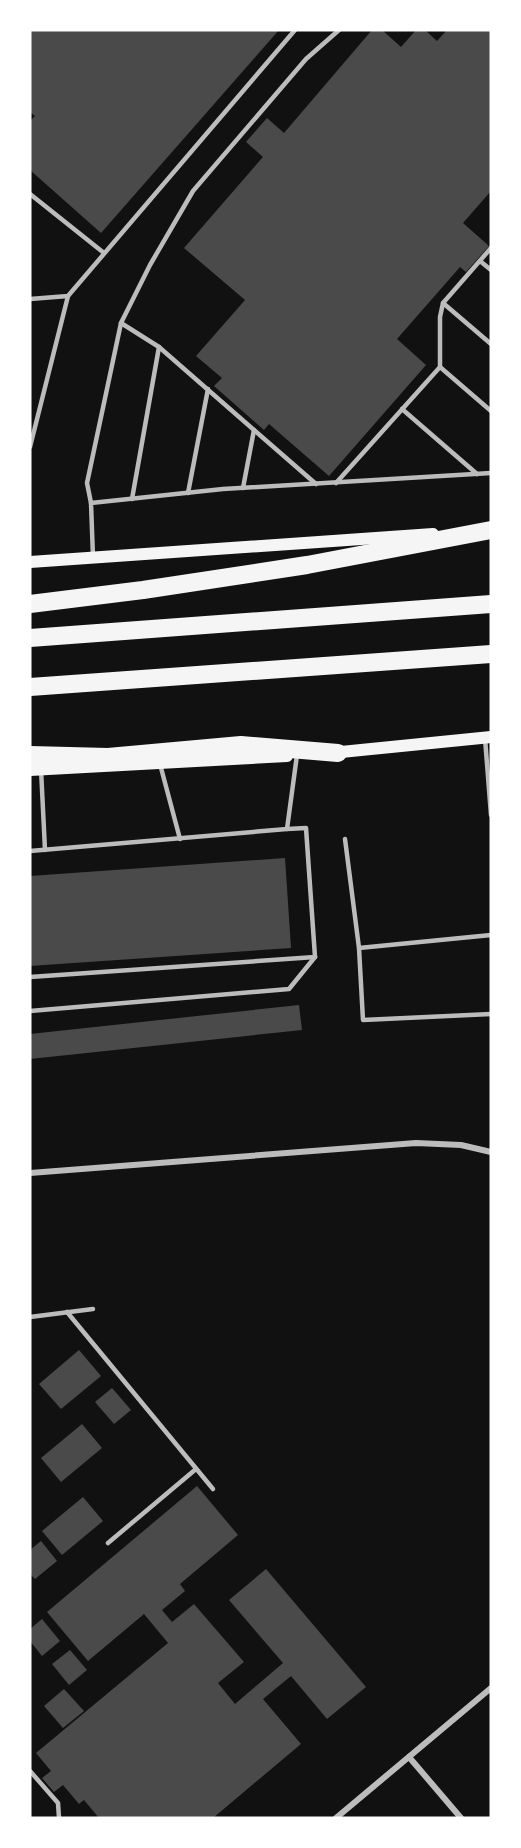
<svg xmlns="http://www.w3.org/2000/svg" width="521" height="1848" viewBox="0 0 521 1848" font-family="'Alegreya Sans',sans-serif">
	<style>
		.building { fill: #4a4a4a }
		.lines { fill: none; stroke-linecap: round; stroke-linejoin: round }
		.service { stroke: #bcbcbc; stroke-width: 4.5 }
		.minor { stroke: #bcbcbc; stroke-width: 6 }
		.secondary { stroke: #f5f5f5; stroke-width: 12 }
		.motorway { stroke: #f5f5f5; stroke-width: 18 }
	</style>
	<rect width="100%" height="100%" fill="#111"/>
	<g class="building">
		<path d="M30 30H279L101 233 30 170V121L35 116 30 112Z"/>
		<path d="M372 30H382L401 47 416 30H425L437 41 447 30H491V191L463 223 489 246 466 272 460 267 397 339 426 365 329 476 269 424 264 430 214 386 222 378 196 356 245 300 184 248 263 157 246 142 267 118 284 133Z"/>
		<path d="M285 858 291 948 30 966V876Z"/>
		<path d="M299 1005 302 1030 30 1059V1034Z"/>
		<path d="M79 1350 101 1376 61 1409 39 1384Z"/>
		<path d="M112 1388 131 1410 114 1424 95 1402Z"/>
		<path d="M82 1424 102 1448 61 1482 41 1458Z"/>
		<path d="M197 1486 238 1535 180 1584 185 1591 162 1610 172 1622 194 1604 244 1662 218 1683 235 1704 283 1663 229 1600 266 1569 366 1687 327 1719 291 1676 263 1699 301 1744 213 1818H99L84 1800 79 1804 63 1785 54 1792 42 1778 51 1771 36 1753 168 1643 144 1614 88 1661 47 1612Z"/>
		<path d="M83 1497 103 1521 62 1555 42 1531Z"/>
		<path d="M41 1541 57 1561 35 1579 30 1574V1550Z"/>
		<path d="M42 1619 60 1641 42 1656 30 1641V1629Z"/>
		<path d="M70 1650 87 1670 69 1685 52 1664Z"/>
		<path d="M64 1689 84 1711 63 1728 44 1706Z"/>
	</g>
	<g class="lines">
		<g class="service">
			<path d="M30 194 104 253"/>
			<path d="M480 261 491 270"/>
			<path d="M30 299 68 296 295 30"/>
			<path d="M443 303 491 344"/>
			<path d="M121 323 150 265 193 191 306 59 339 30"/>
			<path d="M440 367 491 411"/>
			<path d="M402 409 477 474"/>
			<path d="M30 447 68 296"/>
			<path d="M336 483 440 367V317L443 303 491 248"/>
			<path d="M243 488 254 430"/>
			<path d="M188 493 208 389"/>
			<path d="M132 499 159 347"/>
			<path d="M91 503 87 483 121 323 159 347 316 484"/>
			<path d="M93 557 91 503 223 489 491 473"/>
			<path d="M485 738 491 815"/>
			<path d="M160 764 180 839"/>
			<path d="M41 769 45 850"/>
			<path d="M345 839 359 948 363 1020 491 1014"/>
			<path d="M30 851 287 829 297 755"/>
			<path d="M359 948 491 935"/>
			<path d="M30 977 315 957 306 828 287 829"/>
			<path d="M30 1011 289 989 315 957"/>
			<path d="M67 1312 213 1489"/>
			<path d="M30 1317 93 1309"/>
			<path d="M108 1543 196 1469"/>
			<path d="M30 1771 58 1803 59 1818"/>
		</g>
		<g class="minor">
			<path d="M30 1173 416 1143 461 1145 491 1152"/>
			<path d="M409 1757 461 1818"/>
			<path d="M336 1818 491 1688"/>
		</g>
		<g class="secondary">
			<path d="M30 562 433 534"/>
			<path d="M331 753 491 737"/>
			<path d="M30 770 287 756"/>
		</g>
		<g class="motorway">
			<path d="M30 604 143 590 307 565 491 530"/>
			<path d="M30 638 491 604"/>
			<path d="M30 687 491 654"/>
			<path d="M30 755 108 757 241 745 338 753"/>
		</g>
	</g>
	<rect width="521" height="1848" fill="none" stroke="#ffffff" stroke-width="63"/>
</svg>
